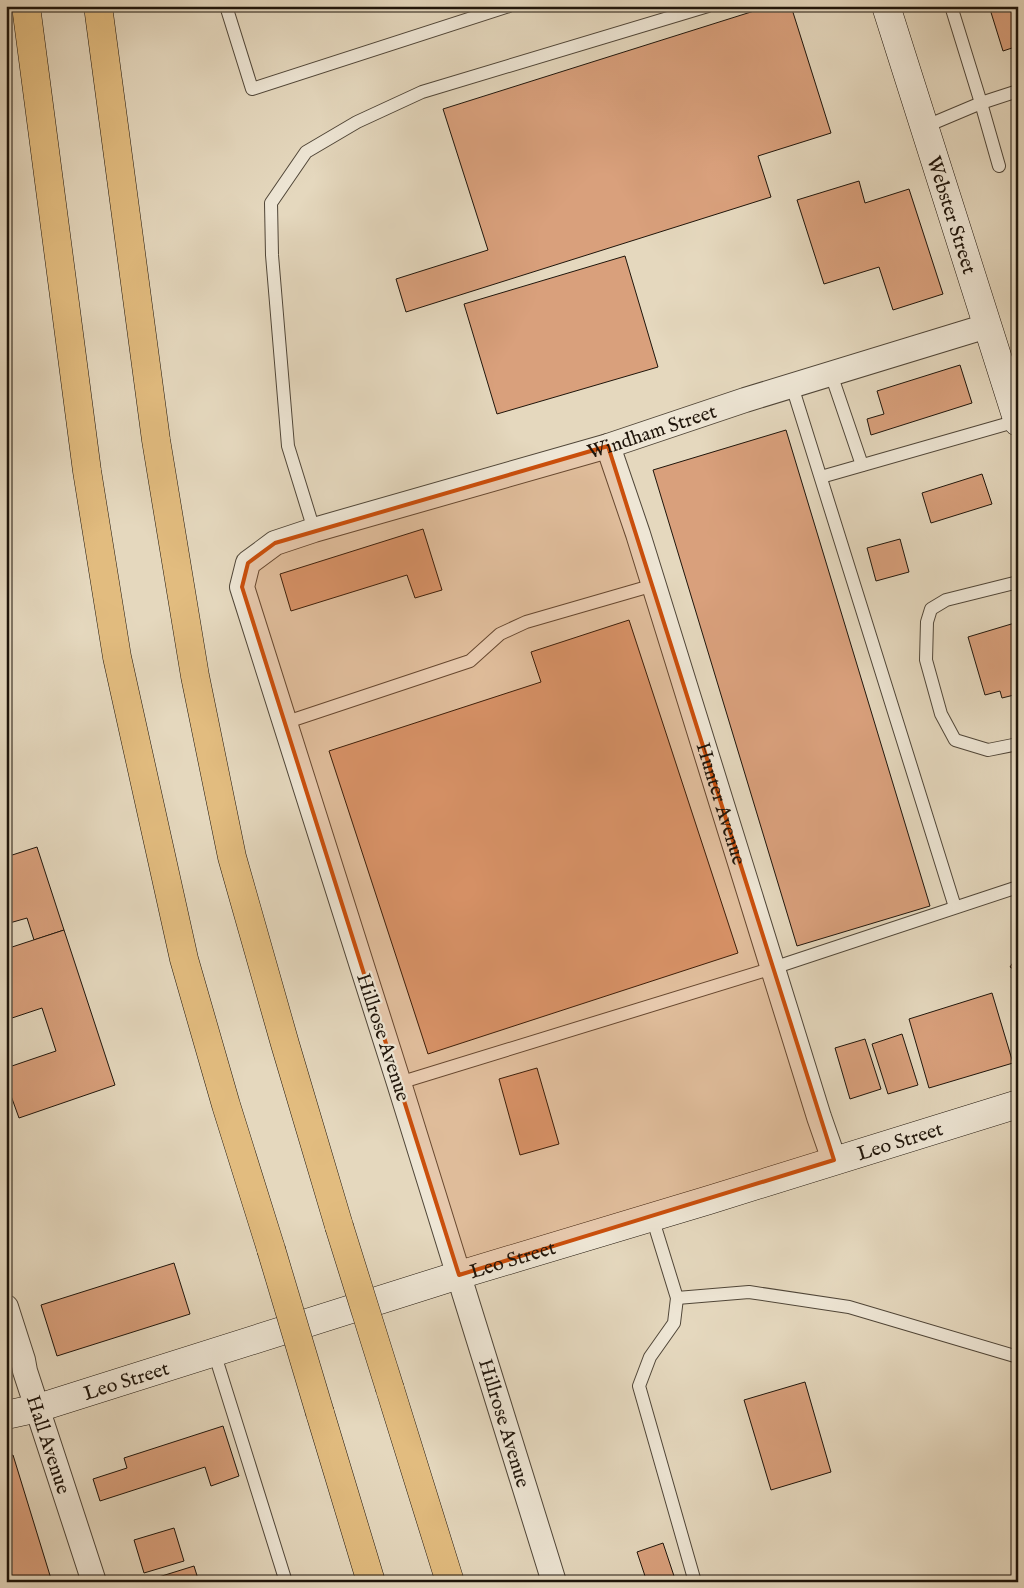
<svg xmlns="http://www.w3.org/2000/svg" width="1024" height="1588" viewBox="0 0 1024 1588" font-family="'IM FELL English',serif">
	<style>
		.building { fill: #d9a07c; stroke: #1f150b }
		.lines { fill: none; stroke-linecap: round; stroke-linejoin: round }
		.lane-casing { stroke: #504638; stroke-width: 14 }
		.street-casing { stroke: #504638; stroke-width: 26 }
		.secondary-casing { stroke: #1f150b; stroke-width: 29 }
		.highway-casing { stroke: #1f150b; stroke-width: 29 }
		.lane { stroke: #eee6d5; stroke-width: 12 }
		.street { stroke: #eee6d5; stroke-width: 24 }
		.secondary { stroke: #eee6d5; stroke-width: 28 }
		.highway { stroke: #e2bc7f; stroke-width: 28 }
		.highway-bridge-casing { stroke: #1f150b; stroke-width: 29; stroke-linecap: butt }
		.highway-bridge { stroke: #e2bc7f; stroke-width: 28 }
		.marked { fill: #ca4f0c; fill-opacity: 0.2; stroke: #ca4f0c; stroke-width: 4; stroke-linejoin: round }
		.labels { text-anchor: middle; stroke-width: 4.5; stroke-linejoin: round; paint-order: stroke }
		.street-label { font-size: 20px; fill: #1f150b; stroke: #eee6d5 }
	</style>
	<rect width="100%" height="100%" fill="#e5d8be"/>
	<filter id="stains"><feTurbulence type="fractalNoise" baseFrequency=".004" numOctaves="4"/><feColorMatrix values="0 0 0 0 .2 0 0 0 0 .09 0 0 0 0 .02 0 0 0 .5 -.17"/></filter>
	<radialGradient id="worn" r=".72"><stop offset=".6" stop-color="#630" stop-opacity="0"/><stop offset="1" stop-color="#630" stop-opacity=".3"/></radialGradient>
	<g class="building">
		<path d="M770 6H791L831 133 758 156 771 197 406 312 396 279 488 250 443 109Z"/>
		<path d="M989 6H1018V46L1003 51Z"/>
		<path d="M859 181 865 203 909 189 943 294 893 310 879 267 824 284 797 200Z"/>
		<path d="M625 256 658 367 497 414 464 304Z"/>
		<path d="M960 365 972 403 871 435 867 419 884 414 877 391Z"/>
		<path d="M786 430 930 906 797 946 653 470Z"/>
		<path d="M982 474 992 504 931 523 922 493Z"/>
		<path d="M423 529 442 590 415 598 407 575 291 611 280 574Z"/>
		<path d="M900 539 909 572 876 581 867 548Z"/>
		<path d="M629 620 738 953 428 1054 329 751 541 682 531 652Z"/>
		<path d="M1018 622V694L1002 698 1000 691 985 695 968 637Z"/>
		<path d="M37 847 64 930 34 940 27 918 6 924V857Z"/>
		<path d="M64 930 115 1085 19 1118 6 1082V1068L56 1051 42 1008 12 1018 6 1002V949Z"/>
		<path d="M1018 955V972L1010 967Z"/>
		<path d="M992 993 1013 1063 929 1088 909 1019Z"/>
		<path d="M902 1034 918 1085 888 1094 872 1044Z"/>
		<path d="M865 1039 881 1089 850 1099 835 1048Z"/>
		<path d="M537 1068 559 1144 520 1155 499 1079Z"/>
		<path d="M174 1263 190 1314 57 1356 41 1305Z"/>
		<path d="M805 1382 831 1472 771 1490 744 1400Z"/>
		<path d="M223 1426 239 1476 211 1486 205 1467 100 1501 93 1479 127 1468 124 1458Z"/>
		<path d="M13 1455 52 1582H6V1457Z"/>
		<path d="M174 1528 184 1561 144 1573 134 1540Z"/>
		<path d="M663 1543 676 1582H647L637 1552Z"/>
		<path d="M194 1566 199 1582H149V1580Z"/>
	</g>
	<g class="lines">
		<g class="lane-casing">
			<g id="lane">
				<path d="M226 6 252 89 509 6"/>
				<path d="M951 6 981 103 999 166"/>
				<path d="M924 127 981 103 1018 91"/>
				<path d="M831 374 862 465"/>
				<path d="M792 386 955 907"/>
				<path d="M821 477 1017 421"/>
				<path d="M314 530 288 446 272 255 271 203 306 152 357 122 422 92 708 6"/>
				<path d="M1018 582 946 600 931 609 927 622 926 660 941 714 955 740 988 750 1018 744"/>
				<path d="M284 723 470 661 500 634 526 622 654 585"/>
				<path d="M399 1083 773 968 1018 887"/>
				<path d="M652 1217 677 1298 674 1323 650 1357 639 1386 695 1582"/>
				<path d="M677 1298 749 1292 849 1307 1018 1357"/>
				<path d="M214 1352 286 1582"/>
			</g>
		</g>
		<g class="street-casing">
			<g id="street">
				<path id="s1" d="M608 446 638 534 819 1117 834 1160"/>
				<path id="s2" d="M6 1307 23 1360 25 1371 94 1582"/>
				<path id="s3" d="M554 1582 399 1083 242 587 248 563 275 543 314 530 608 446 745 400 987 326"/>
			</g>
		</g>
		<g class="secondary-casing">
			<g id="secondary">
				<path id="s4" d="M886 6 1018 422"/>
				<path id="s5" d="M6 1415 38 1408 459 1275 709 1200 1018 1104"/>
			</g>
		</g>
		<g class="highway-casing">
			<g id="highway">
				<path d="M26 6 87 471 117 657 184 959 226 1105 271 1249"/>
				<path d="M98 6 156 440 195 676 232 857 285 1044 339 1226"/>
				<path d="M390 1389 450 1582"/>
				<path d="M320 1413 371 1582"/>
			</g>
		</g>
		<use href="#lane" class="lane"/>
		<use href="#street" class="street"/>
		<use href="#secondary" class="secondary"/>
		<use href="#highway" class="highway"/>
		<g class="highway-bridge-casing">
			<g id="highway-bridge">
				<path d="M339 1226 390 1389"/>
				<path d="M271 1249 320 1413"/>
			</g>
		</g>
		<use href="#highway-bridge" class="highway-bridge"/>
	</g>
	<path class="marked" d="M608 446 834 1160 459 1275 242 587 248 563 275 543Z"/>
	<g class="labels">
		<g class="street-label">
			<text dy="7" stroke="none"><textPath href="#s4" startOffset="219">Webster Street</textPath></text>
			<text dy="7" stroke="none"><textPath href="#s3" startOffset="1494">Windham Street</textPath></text>
			<text dy="7" stroke="none"><textPath href="#s1" startOffset="375">Hunter Avenue</textPath></text>
			<text transform="translate(384 1037) rotate(72)" y="7">Hillrose Avenue</text>
			<text dy="7" stroke="none"><textPath href="#s5" startOffset="935">Leo Street</textPath></text>
			<text dy="7" stroke="none"><textPath href="#s5" startOffset="530">Leo Street</textPath></text>
			<text dy="7" stroke="none"><textPath href="#s5" startOffset="125">Leo Street</textPath></text>
			<text transform="translate(505 1423) rotate(73)" y="7">Hillrose Avenue</text>
			<text dy="7" stroke="none"><textPath href="#s2" startOffset="144">Hall Avenue</textPath></text>
		</g>
	</g>
	<rect width="1024" height="1588" fill="none" stroke="#e5d8be" stroke-width="25"/>
	<rect x="8" y="8" width="1009" height="1573" fill="none" stroke="#1f150b" stroke-width="2.5"/>
	<rect x="12" y="12" width="999" height="1563" fill="none" stroke="#1f150b"/>
	<rect width="100%" height="100%" filter="url(#stains)"/>
	<rect width="100%" height="100%" fill="url(#worn)"/>
</svg>
